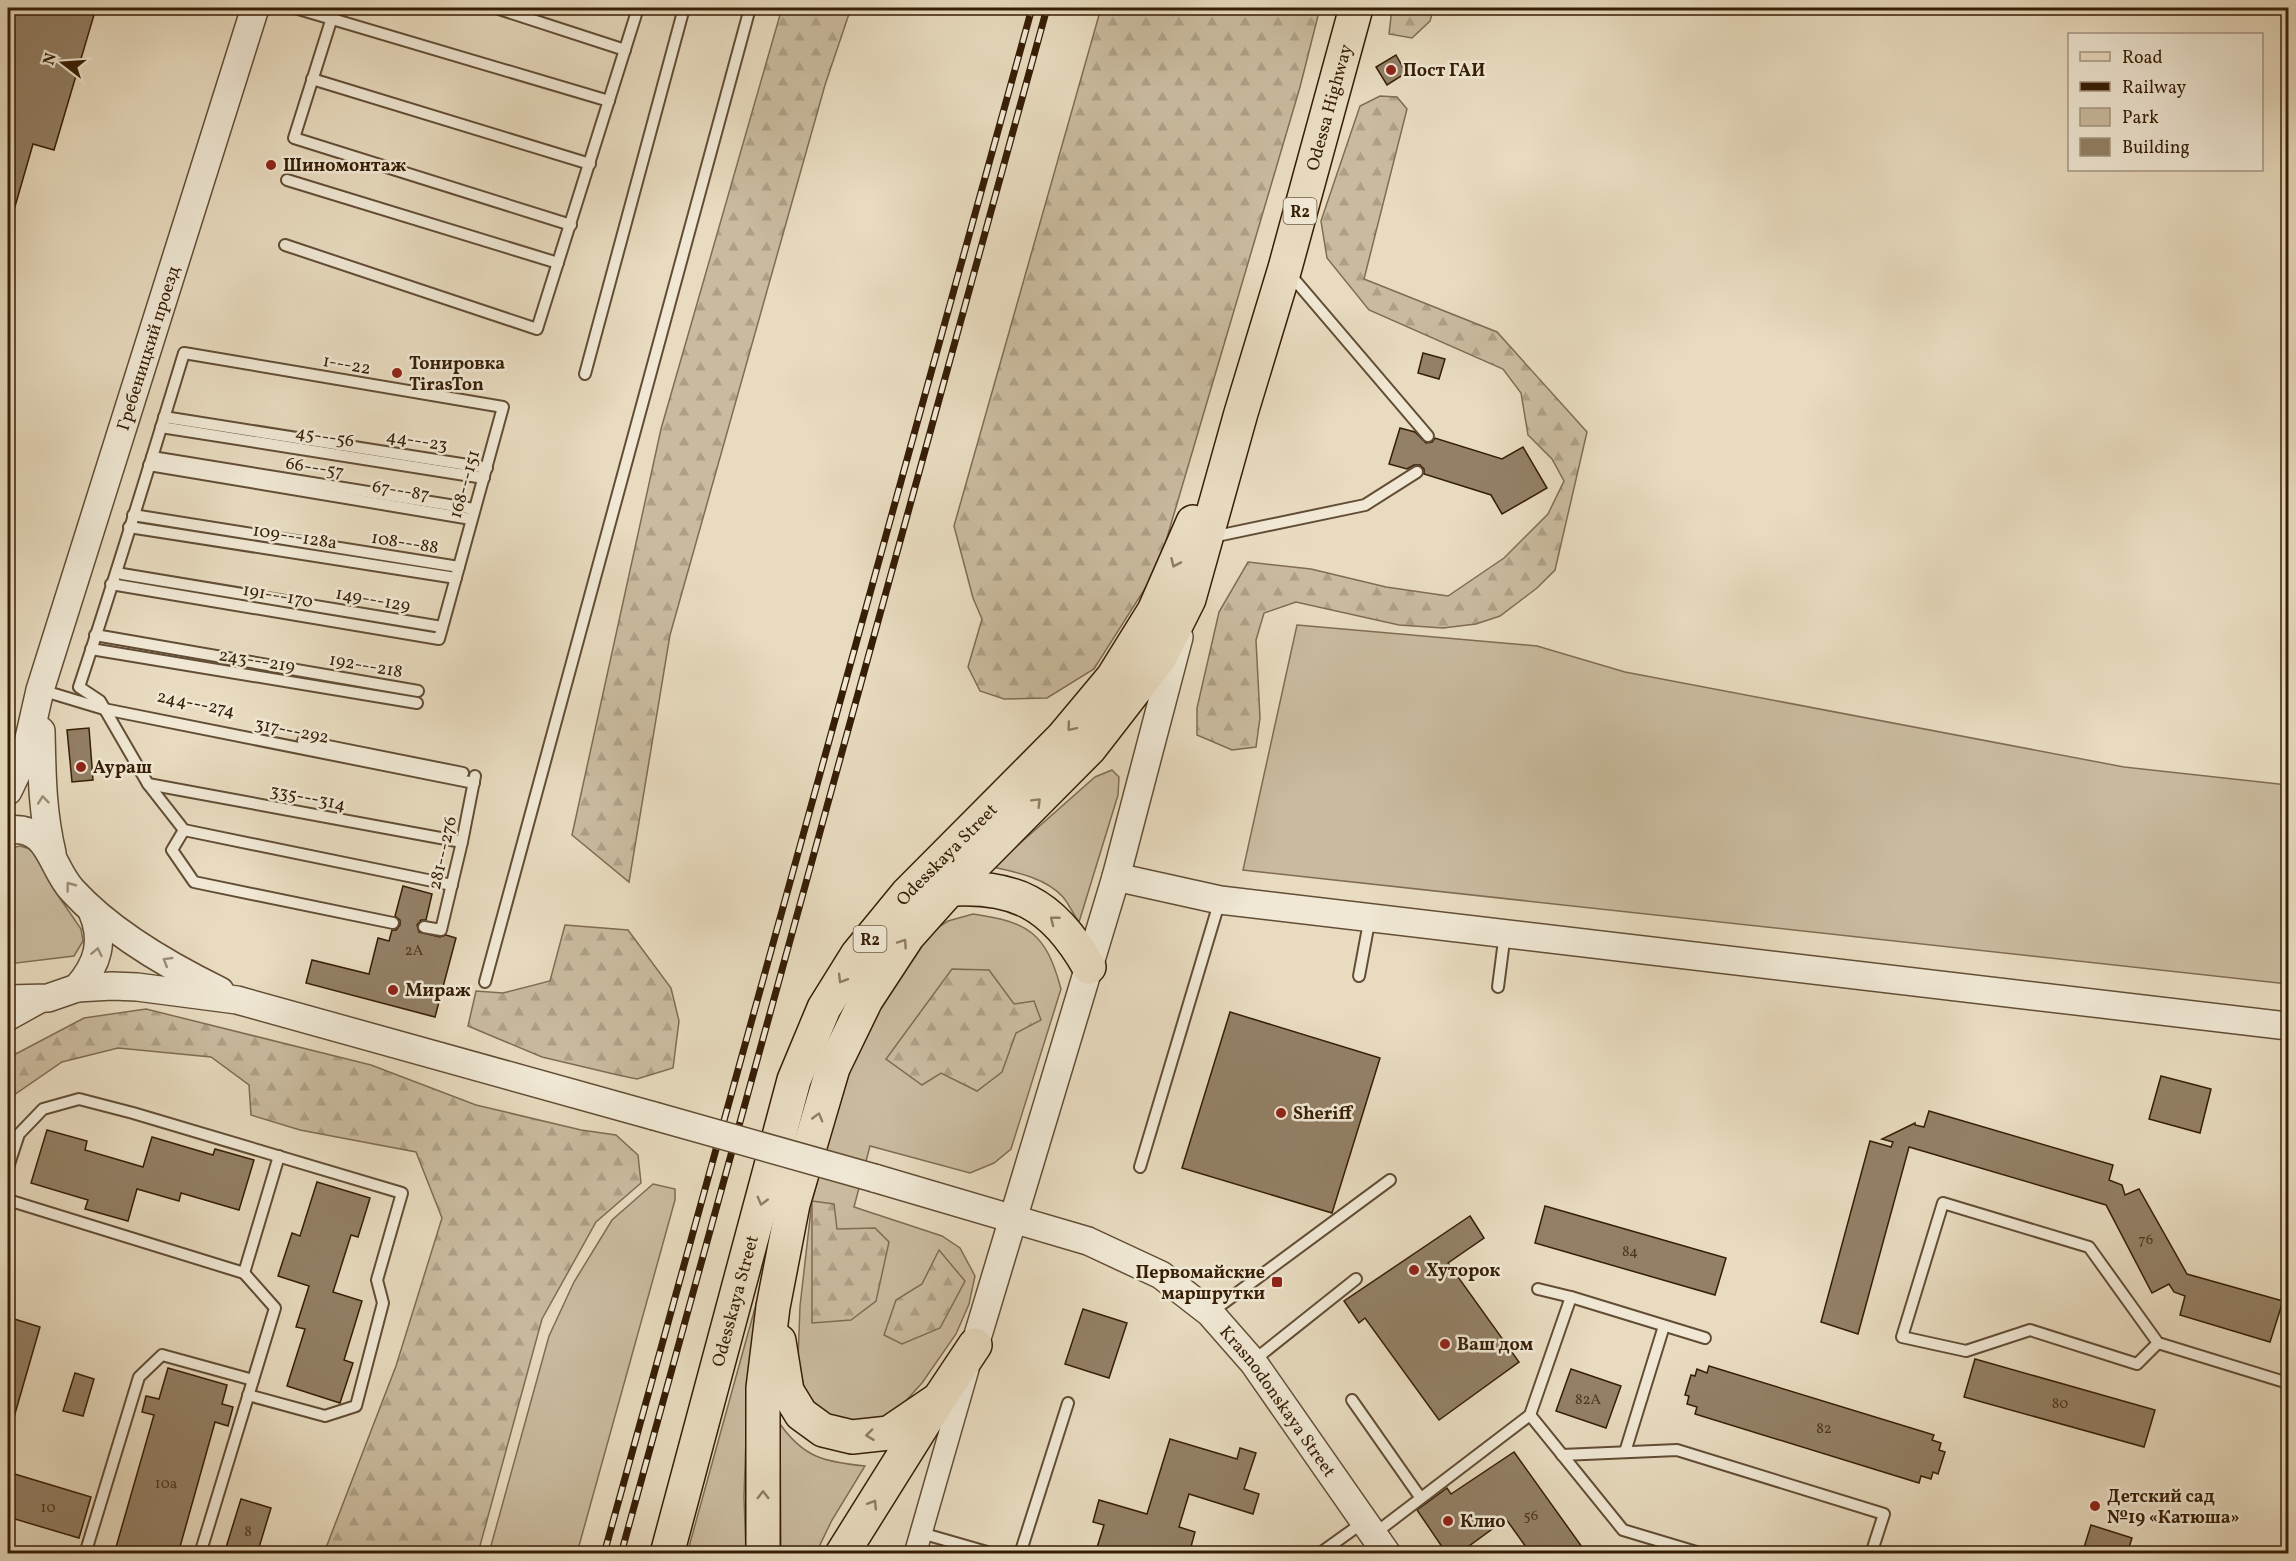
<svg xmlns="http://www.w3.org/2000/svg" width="2296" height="1561" viewBox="0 0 2296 1561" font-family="Vollkorn,serif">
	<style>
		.green { fill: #cabb9f; stroke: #806c52; stroke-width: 1.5 }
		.forest { fill: url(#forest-firs); stroke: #806c52; stroke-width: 1.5 }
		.building { fill: #938066; stroke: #361e05; stroke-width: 1.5 }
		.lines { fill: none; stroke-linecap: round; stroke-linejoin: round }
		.service-casing { stroke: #624d34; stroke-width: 14 }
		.minor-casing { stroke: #624d34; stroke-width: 24 }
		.tertiary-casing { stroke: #624d34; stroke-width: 30 }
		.primary-casing { stroke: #361e05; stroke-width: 36 }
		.service { stroke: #f0e8d5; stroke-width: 10 }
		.minor { stroke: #f0e8d5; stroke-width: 21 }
		.tertiary { stroke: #f0e8d5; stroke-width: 27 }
		.primary { stroke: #e8dbbf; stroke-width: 33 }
		.rail-casing { stroke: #361e05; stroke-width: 7 }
		.rail { stroke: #f0e8d5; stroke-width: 4.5; stroke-dasharray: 14; stroke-linecap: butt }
		.tertiary-bridge-casing { stroke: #624d34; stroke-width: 30; stroke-linecap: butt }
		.tertiary-bridge { stroke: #f0e8d5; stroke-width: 27 }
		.oneway { stroke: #8f7c62 }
		.oneway2 { stroke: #9c8d77 }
		.poi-dot { fill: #8f2418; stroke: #f0e8d5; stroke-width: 2 }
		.labels { text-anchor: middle; stroke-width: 5; stroke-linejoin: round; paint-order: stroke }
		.number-label { font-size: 15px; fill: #4d361d }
		.shield { fill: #f0e8d5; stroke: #6e5b43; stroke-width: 1.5 }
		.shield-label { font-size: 16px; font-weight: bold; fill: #361e05 }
		.poi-label { font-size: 18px; font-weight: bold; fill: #361e05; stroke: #f0e8d5; text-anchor: start }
		.street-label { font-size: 18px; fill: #361e05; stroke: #f0e8d5 }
	</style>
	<defs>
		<pattern id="forest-firs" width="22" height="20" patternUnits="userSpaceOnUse" patternTransform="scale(1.5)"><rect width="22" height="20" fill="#cabb9f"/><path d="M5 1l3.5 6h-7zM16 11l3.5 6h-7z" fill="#aea087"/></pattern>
	</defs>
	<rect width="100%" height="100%" fill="#e8dbbf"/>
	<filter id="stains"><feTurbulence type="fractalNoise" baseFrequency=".00333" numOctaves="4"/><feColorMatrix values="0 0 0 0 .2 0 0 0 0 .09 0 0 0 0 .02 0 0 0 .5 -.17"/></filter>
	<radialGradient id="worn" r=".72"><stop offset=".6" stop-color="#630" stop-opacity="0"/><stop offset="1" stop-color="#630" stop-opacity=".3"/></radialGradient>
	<g class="green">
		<path d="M1297 625 1537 646 1625 672 2124 767 2288 785V984L1243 870Z"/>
		<path d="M1112 770 1119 777 1118 795 1079 922C1073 914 1069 904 1063 897 1046 878 1016 872 993 867L1095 777Z"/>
		<path d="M20 846 30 849 35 854 55 891 81 929 83 941 74 956 8 964V854L11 848Z"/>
		<path d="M973 914C1029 922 1046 933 1061 989L1011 1149 994 1163 970 1173 870 1146 854 1207 942 1236 960 1248 975 1276 969 1304 956 1334 922 1383 903 1404 879 1420 847 1422 822 1413 805 1391 798 1361 800 1306 812 1201 830 1136 856 1051 898 974 921 938 948 921Z"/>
		<path d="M653 1184 675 1189V1200L577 1553H489L549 1336 574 1282 612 1220Z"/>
		<path d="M771 1250 748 1380 744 1497 746 1553 687 1554Z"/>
		<path d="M780 1424C804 1458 825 1462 865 1466L832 1520 816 1553H781Z"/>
	</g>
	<g class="forest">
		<path d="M782 8H851L825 85 670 635 629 882 572 835 661 429Z"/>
		<path d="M1101 8H1320L1300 87 1158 568 1094 669 1047 698 1004 699 980 691 968 667 982 619 973 598 954 526Z"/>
		<path d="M1392 8H1434L1430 21 1412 38 1389 34Z"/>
		<path d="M1380 96 1397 97 1407 109 1364 279 1497 332 1587 432 1555 570 1537 588 1500 616 1476 624 1443 628 1399 625 1296 602 1264 613 1256 640 1260 718 1256 747 1232 750 1197 735V708L1219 612 1248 562 1311 569 1386 587 1448 596 1504 558 1548 514 1564 481 1552 459 1528 435 1521 393 1503 369 1369 310 1327 258 1321 221 1360 106Z"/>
		<path d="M565 925 628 930 671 988 679 1021 673 1068 637 1079 618 1075 542 1057 468 1026 476 991 503 993 550 981Z"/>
		<path d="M952 969 989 970 1014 1004 1034 1001 1041 1020 1016 1033 1002 1072 977 1091 941 1073 922 1085 886 1059Z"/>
		<path d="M146 1009 371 1065 476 1105 581 1130 616 1135 638 1155 641 1183 596 1222 542 1319 478 1553H324L396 1366 442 1218 416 1152 300 1130 251 1115 249 1085 211 1057 118 1048 62 1062 8 1099V1058L84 1018Z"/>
		<path d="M812 1201 834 1204 837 1229 875 1228 889 1242 876 1301 851 1320 812 1323Z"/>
		<path d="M939 1250 965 1281 940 1328 902 1344 884 1335 896 1300 922 1284Z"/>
	</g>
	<g class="building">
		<path d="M8 8H96L54 150 33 144 12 217H8Z"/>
		<path d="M1396 55 1406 73 1387 85 1376 67Z"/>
		<path d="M1423 353 1445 359 1439 379 1418 373Z"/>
		<path d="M1400 428 1415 432 1426 443 1432 442 1435 438 1502 459 1523 447 1547 488 1502 514 1491 495 1424 474V469L1420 465H1414L1407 469 1389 464Z"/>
		<path d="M89 728 93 780 72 782 67 730Z"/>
		<path d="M403 886 432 894 426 920H421L417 925 419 932 440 937 446 935 456 938 435 1017 306 983 312 960 369 974 378 938 389 941 392 930H396L400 925V920L395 916Z"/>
		<path d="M1230 1012 1380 1058 1332 1213 1182 1168Z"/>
		<path d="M2161 1076 2211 1089 2200 1133 2149 1119Z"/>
		<path d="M1929 1111 2113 1165 2109 1180 2122 1185 2125 1195 2139 1189 2187 1274 2283 1301 2270 1342 2180 1315 2185 1296 2174 1292 2169 1284 2152 1293 2106 1205 1909 1147 1858 1334 1821 1322 1870 1141 1891 1147 1893 1142 1882 1139 1915 1123V1125L1924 1127Z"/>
		<path d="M47 1130 87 1141 85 1150 143 1167 152 1137 213 1155 215 1149 254 1160 239 1210 181 1193 179 1201 137 1189 128 1221 85 1209 88 1200 31 1183Z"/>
		<path d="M317 1182 370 1198 358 1237 351 1235 333 1292 362 1301 344 1360 353 1363 340 1403 287 1386 305 1329 296 1327 309 1286 278 1276 292 1233 300 1236Z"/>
		<path d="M1545 1206 1726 1258 1715 1295 1535 1243Z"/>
		<path d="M1470 1216 1484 1238 1448 1263 1519 1362 1439 1420 1365 1318 1359 1323 1344 1301Z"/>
		<path d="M1083 1309 1127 1323 1109 1378 1065 1364Z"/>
		<path d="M8 1317 40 1327 12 1424 8 1423Z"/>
		<path d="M1975 1359 2155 1410 2144 1447 1964 1397Z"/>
		<path d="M1709 1366 1934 1435 1932 1440 1941 1443 1939 1450 1945 1452 1938 1474 1933 1472 1931 1479 1921 1476 1919 1483 1695 1414 1697 1407 1687 1404 1689 1396 1685 1395 1691 1375 1695 1376 1697 1369 1707 1373Z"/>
		<path d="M168 1368 227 1385 222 1404 233 1407 228 1426 215 1422 178 1554H114L154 1415 142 1412 146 1396 159 1399Z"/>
		<path d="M1571 1369 1621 1386 1606 1428 1556 1411Z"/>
		<path d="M75 1373 94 1379 83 1416 63 1411Z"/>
		<path d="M1170 1439 1237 1459 1240 1448 1256 1453 1244 1489 1259 1494 1253 1514 1189 1494 1179 1527 1195 1532 1189 1554H1095L1104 1525 1093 1522 1099 1500 1147 1514Z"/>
		<path d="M1514 1452 1587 1554H1531L1506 1519 1458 1554H1447L1417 1510 1447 1488 1451 1494Z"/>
		<path d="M8 1472 91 1497 79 1538 8 1517Z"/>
		<path d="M241 1499 271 1508 257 1554H224Z"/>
		<path d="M2091 1525 2132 1538 2127 1554H2082Z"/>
	</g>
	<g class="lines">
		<g class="service-casing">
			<g id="service">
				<path d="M295 8 609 101"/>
				<path d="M335 8 294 138 571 225"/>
				<path d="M496 8 625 50"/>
				<path d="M312 79 590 164"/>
				<path d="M287 180 558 263"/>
				<path d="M285 245 537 329 638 8"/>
				<path d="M1288 272 1428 436"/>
				<path d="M585 374 684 8"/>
				<path d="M164 417 487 468"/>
				<path d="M161 427 484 478"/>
				<path d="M152 457 474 509"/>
				<path d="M149 465 471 519"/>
				<path d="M133 515 459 567"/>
				<path d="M129 527 456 578"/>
				<path d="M1212 537 1365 505 1417 472"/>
				<path d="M122 574 442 627"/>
				<path d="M111 584 439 639 503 407 184 353C150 464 116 576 79 687L100 701 148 784 184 830 452 885"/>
				<path d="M95 635 418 691"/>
				<path d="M91 649 417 703"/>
				<path d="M41 690 104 709 474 783"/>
				<path d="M303 741 463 773"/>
				<path d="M148 784 462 842"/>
				<path d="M184 830 172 850 194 882 393 923"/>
				<path d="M424 927 441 930 462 842 475 776"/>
				<path d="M1359 976 1370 917"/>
				<path d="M485 982 750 8"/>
				<path d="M1498 987 1505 933"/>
				<path d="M8 1167 19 1134 43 1109 79 1099 133 1113 402 1193 377 1280 383 1303 356 1406 325 1416 248 1395"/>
				<path d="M1140 1167 1220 900"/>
				<path d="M8 1200 244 1273 279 1156"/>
				<path d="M1538 1289 1571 1297 1705 1338"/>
				<path d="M1210 1313 1390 1180"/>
				<path d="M2158 1343 2137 1364 2030 1330 1966 1351 1902 1337 1943 1203 2089 1247 2158 1343 2288 1383"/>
				<path d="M1253 1361 1356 1279"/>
				<path d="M1352 1400 1420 1497"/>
				<path d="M1530 1415 1623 1530 1703 1554"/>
				<path d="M1625 1452 1664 1326"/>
				<path d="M1562 1455 1677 1450 1884 1514 1871 1554"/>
				<path d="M921 1533 994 1554"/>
				<path d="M1374 1534 1530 1415 1571 1297"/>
				<path d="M85 1554 139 1377 162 1355 253 1380"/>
				<path d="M200 1554 275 1308 244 1273"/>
				<path d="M1020 1554 1068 1403"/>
				<path d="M1319 1554 1365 1521"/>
			</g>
		</g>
		<g class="minor-casing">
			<g id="minor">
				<path d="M8 1020 44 1000"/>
				<path d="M915 1554 968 1369"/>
			</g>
		</g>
		<g class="tertiary-casing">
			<g id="tertiary">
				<path d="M41 731C42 775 42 810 52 853"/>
				<path id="s1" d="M8 791 25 756 40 690 255 8"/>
				<path d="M8 830C50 825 50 866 72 890 110 932 169 966 220 991"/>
				<path d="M1116 877 1220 900 2288 1026"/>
				<path d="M77 988C98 964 105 941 92 911"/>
				<path d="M8 999 48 998 77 988 112 986 137 987 237 1000 654 1116"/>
				<path id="s2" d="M874 1178 1088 1241 1161 1275 1210 1313 1253 1362 1387 1554"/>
				<path d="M975 1345 1116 877 1179 637"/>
			</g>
		</g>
		<g class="primary-casing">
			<g id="primary">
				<path d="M941 890C1013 883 1053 903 1089 967"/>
				<path d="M779 1341 787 1391 801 1414 823 1430 852 1437 889 1433 939 1399"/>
				<path id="s3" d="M667 1554 794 1080 824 1008 857 955 907 894 1062 738 1113 677 1154 611 1193 522"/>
				<path id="s4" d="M763 1554V1388L773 1307 793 1204 833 1068 866 1000 908 936 950 889 1090 748 1159 659 1189 599 1241 413 1285 268 1356 8"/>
				<path d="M842 1554 939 1399 975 1345"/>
			</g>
		</g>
		<use href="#service" class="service"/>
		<use href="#minor" class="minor"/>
		<use href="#tertiary" class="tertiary"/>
		<use href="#primary" class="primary"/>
		<g class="rail-casing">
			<g id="rail">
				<path d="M604 1554 1032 8"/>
				<path d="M621 1554 1047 8"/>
			</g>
		</g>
		<use href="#rail" class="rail"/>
		<g class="tertiary-bridge-casing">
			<path id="tertiary-bridge" d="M654 1116 874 1178"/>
		</g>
		<use href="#tertiary-bridge" class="tertiary-bridge"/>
	</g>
	<defs><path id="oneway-chevron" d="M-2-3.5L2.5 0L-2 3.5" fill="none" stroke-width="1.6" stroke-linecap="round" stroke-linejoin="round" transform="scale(1.5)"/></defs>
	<g class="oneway">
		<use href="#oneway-chevron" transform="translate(1175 563) rotate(114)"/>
		<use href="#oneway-chevron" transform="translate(1071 727) rotate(130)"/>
		<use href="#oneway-chevron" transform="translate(1037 802) rotate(-45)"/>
		<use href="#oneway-chevron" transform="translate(1054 920) rotate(-142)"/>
		<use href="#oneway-chevron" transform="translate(903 943) rotate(-56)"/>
		<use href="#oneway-chevron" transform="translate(842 979) rotate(121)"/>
		<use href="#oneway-chevron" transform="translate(818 1117) rotate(-74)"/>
		<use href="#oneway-chevron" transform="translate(762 1201) rotate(105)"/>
		<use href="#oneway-chevron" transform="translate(870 1435) rotate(173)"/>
		<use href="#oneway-chevron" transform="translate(763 1495) rotate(-90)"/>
		<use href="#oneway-chevron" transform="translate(873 1504) rotate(-58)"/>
	</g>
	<g class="oneway2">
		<use href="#oneway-chevron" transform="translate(43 800) rotate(-96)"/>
		<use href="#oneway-chevron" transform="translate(70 886) rotate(-127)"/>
		<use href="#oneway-chevron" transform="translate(97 952) rotate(-78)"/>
		<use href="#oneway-chevron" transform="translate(167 961) rotate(-149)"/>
	</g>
	<g class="poi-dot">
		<circle cx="1391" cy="70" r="6"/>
		<circle cx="271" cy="165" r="6"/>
		<circle cx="397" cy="373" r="6"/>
		<circle cx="81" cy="767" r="6"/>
		<circle cx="393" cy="990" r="6"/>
		<circle cx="1281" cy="1113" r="6"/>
		<circle cx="1414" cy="1270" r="6"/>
		<rect x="1271" y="1276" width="12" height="12" rx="3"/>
		<circle cx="1445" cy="1344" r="6"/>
		<circle cx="2095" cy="1506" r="6"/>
		<circle cx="1448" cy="1521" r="6"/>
	</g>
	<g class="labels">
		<g class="number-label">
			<text x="414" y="955">2А</text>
			<text x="2146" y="1244">76</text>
			<text x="1630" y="1256">84</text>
			<text x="1588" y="1404">82А</text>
			<text x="2060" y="1408">80</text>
			<text x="1824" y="1433">82</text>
			<text x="166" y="1488">10a</text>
			<text x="48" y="1512">10</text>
			<text x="1531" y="1520">56</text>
			<text x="248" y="1536">8</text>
		</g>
		<g class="shield">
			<rect x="1283.5" y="198" width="33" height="26" rx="4.5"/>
			<rect x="853.5" y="926" width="33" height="26" rx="4.5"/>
		</g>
		<g class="shield-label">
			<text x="1300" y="217">R2</text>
			<text x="870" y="945">R2</text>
		</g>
		<g class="poi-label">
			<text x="1403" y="76">Пост ГАИ</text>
			<text x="283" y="171">Шиномонтаж</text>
			<text x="409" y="369">Тонировка<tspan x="409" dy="21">TirasTon</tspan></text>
			<text x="93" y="773">Аураш</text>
			<text x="405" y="996">Мираж</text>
			<text x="1293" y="1119">Sheriff</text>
			<text x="1426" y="1276">Хуторок</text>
			<text x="1265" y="1278" text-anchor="end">Первомайские<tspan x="1265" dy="21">маршрутки</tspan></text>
			<text x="1457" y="1350">Ваш дом</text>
			<text x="2107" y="1502">Детский сад<tspan x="2107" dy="21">№19 «Катюша»</tspan></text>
			<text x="1460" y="1527">Клио</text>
		</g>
		<g class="street-label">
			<text dy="6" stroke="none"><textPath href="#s4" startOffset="1599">Odessa Highway</textPath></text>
			<text dy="6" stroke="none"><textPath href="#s1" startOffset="465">Гребеницкий проезд</textPath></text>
			<text transform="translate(347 364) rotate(10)" y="6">1---22</text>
			<text transform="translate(325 436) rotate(9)" y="6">45---56</text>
			<text transform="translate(417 440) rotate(9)" y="6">44---23</text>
			<text transform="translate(315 467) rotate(9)" y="6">66---57</text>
			<text transform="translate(464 484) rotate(-74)" y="6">168---151</text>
			<text transform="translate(401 490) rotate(9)" y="6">67---87</text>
			<text transform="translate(295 536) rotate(9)" y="6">109---128а</text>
			<text transform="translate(405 542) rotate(9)" y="6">108---88</text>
			<text transform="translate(278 595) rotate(10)" y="6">191---170</text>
			<text transform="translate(373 599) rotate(10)" y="6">149---129</text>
			<text transform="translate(257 660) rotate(9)" y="6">243---219</text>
			<text transform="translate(366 665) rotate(10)" y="6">192---218</text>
			<text transform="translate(196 703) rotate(11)" y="6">244---274</text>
			<text transform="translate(292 730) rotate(11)" y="6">317---292</text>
			<text transform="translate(308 797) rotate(11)" y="6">335---314</text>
			<text transform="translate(442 853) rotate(-77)" y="6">281---276</text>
			<text dy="6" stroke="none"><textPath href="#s3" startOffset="766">Odesskaya Street</textPath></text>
			<text dy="6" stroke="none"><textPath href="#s3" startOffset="262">Odesskaya Street</textPath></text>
			<text dy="6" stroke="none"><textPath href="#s2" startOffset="477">Krasnodonskaya Street</textPath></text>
		</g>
	</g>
	<rect width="2296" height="1561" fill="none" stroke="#e8dbbf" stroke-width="30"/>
	<rect x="9" y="9" width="2278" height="1543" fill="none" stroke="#361e05" stroke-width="3"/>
	<rect x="15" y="15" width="2266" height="1531" fill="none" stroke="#361e05" stroke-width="1.5"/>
	<rect x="2068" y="33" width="195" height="138" fill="#f0e8d5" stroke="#a69782" stroke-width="1.5"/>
	<rect x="2080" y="52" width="30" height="9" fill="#e8dbbf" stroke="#a69782" stroke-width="1.5"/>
	<text x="2122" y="63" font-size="18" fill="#361e05">Road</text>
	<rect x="2080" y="82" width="30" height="9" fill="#361e05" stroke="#a69782" stroke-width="1.5"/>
	<text x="2122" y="93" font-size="18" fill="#361e05">Railway</text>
	<rect x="2080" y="108" width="30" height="18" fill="#cabb9f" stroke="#a69782" stroke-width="1.5"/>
	<text x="2122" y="123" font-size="18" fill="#361e05">Park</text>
	<rect x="2080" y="138" width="30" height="18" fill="#938066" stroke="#a69782" stroke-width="1.5"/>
	<text x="2122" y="153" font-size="18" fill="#361e05">Building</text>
	<g transform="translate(63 63) rotate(287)" stroke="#f0e8d5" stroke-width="4.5" paint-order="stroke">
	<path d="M0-4.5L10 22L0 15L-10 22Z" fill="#361e05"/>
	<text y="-9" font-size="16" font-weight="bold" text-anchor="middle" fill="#361e05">N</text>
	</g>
	<rect width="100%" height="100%" filter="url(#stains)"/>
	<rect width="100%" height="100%" fill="url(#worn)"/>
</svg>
